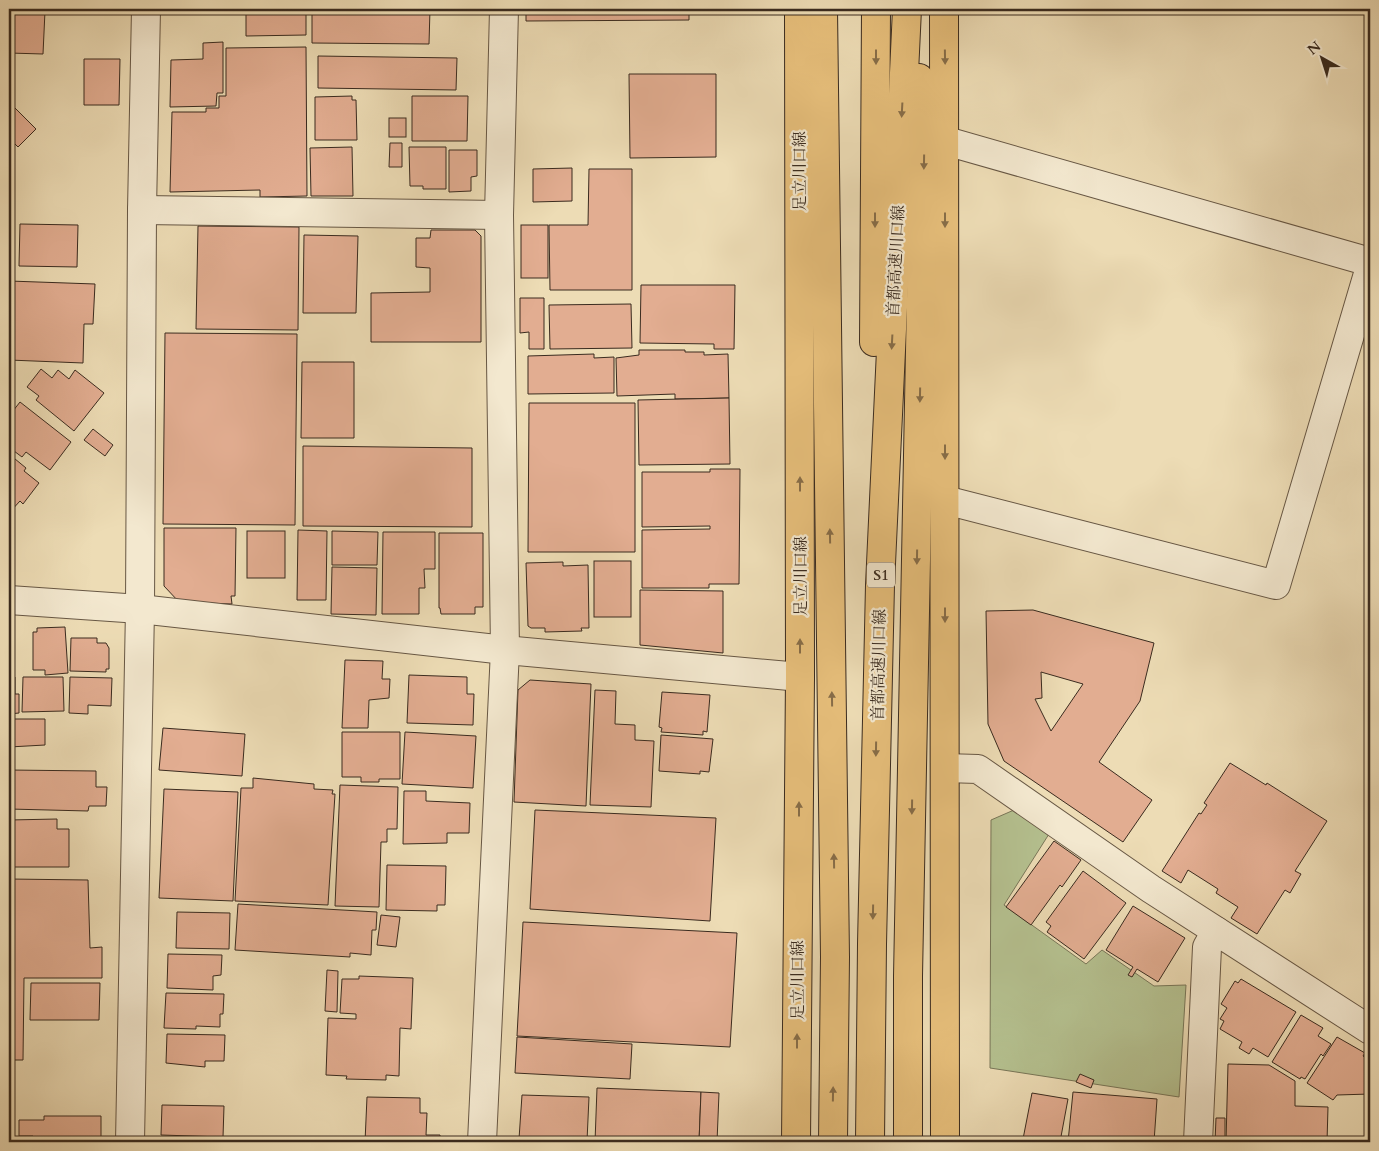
<svg xmlns="http://www.w3.org/2000/svg" width="1379" height="1151" viewBox="0 0 1379 1151" font-family="Cardo,'Noto Serif JP',serif">
	<style>
		.green { fill: #b5c190; stroke: #787658 }
		.building { fill: #e2ad91; stroke: #3a2b1f; fill-rule: evenodd }
		.lines { fill: none; stroke-linecap: round; stroke-linejoin: round }
		.minor-casing { stroke: #675744; stroke-width: 30 }
		.major-casing { stroke: #3a2b1f; stroke-width: 30 }
		.highway-casing { stroke: #3a2b1f; stroke-width: 30 }
		.minor { stroke: #f3e8cf; stroke-width: 28 }
		.major { stroke: #e6be7a; stroke-width: 28 }
		.highway { stroke: #e6be7a; stroke-width: 28 }
		.oneway { fill: #876d48 }
		.labels { text-anchor: middle; stroke-width: 4.5; stroke-linejoin: round; paint-order: stroke }
		.shield { fill: #f3e8cf; stroke: #726454; stroke-width: 1 }
		.shield-label { font-size: 15px; font-weight: bold; fill: #3a2b1f }
		.street-label { font-size: 16px; fill: #3a2b1f; stroke: #f3e8cf }
	</style>
	<rect width="100%" height="100%" fill="#eddcb5"/>
	<filter id="stains"><feTurbulence type="fractalNoise" baseFrequency=".004" numOctaves="4"/><feColorMatrix values="0 0 0 0 .2 0 0 0 0 .09 0 0 0 0 .02 0 0 0 .5 -.17"/></filter>
	<radialGradient id="worn" r=".72"><stop offset=".6" stop-color="#630" stop-opacity="0"/><stop offset="1" stop-color="#630" stop-opacity=".3"/></radialGradient>
	<path class="green" d="M1014 810 1049 834 1004 905 1086 964 1102 950 1154 986 1186 985 1179 1097 990 1068 991 820Z"/>
	<g class="building">
		<path d="M246 9H306V35L246 36Z"/>
		<path d="M312 9H430L429 44 312 43Z"/>
		<path d="M526 9H689V20L526 21Z"/>
		<path d="M9 10 45 11 43 54 9 53Z"/>
		<path d="M223 42V93H217L216 106 170 107 171 60 203 59V43Z"/>
		<path d="M306 47 307 196 260 197V190L170 192 172 112H206V108H219V96H226V48Z"/>
		<path d="M318 56 457 58 456 90 318 88Z"/>
		<path d="M84 59H120L119 105H84Z"/>
		<path d="M629 74H716V157L630 158Z"/>
		<path d="M352 96V100H356L357 140H315V97Z"/>
		<path d="M412 96H468L467 141H412Z"/>
		<path d="M9 102 36 129 18 147 14 143 9 148Z"/>
		<rect x="389" y="118" width="17" height="19"/>
		<path d="M390 143H402V167H389Z"/>
		<path d="M352 147 353 196H311L310 148Z"/>
		<path d="M409 147H446V189H423V186H410Z"/>
		<path d="M449 150H477V176L471 177V191L449 192Z"/>
		<path d="M572 168V201L533 202V169Z"/>
		<path d="M589 169H632V290H550L549 225H588Z"/>
		<path d="M20 224 78 225 77 267 19 266Z"/>
		<rect x="521" y="225" width="27" height="53"/>
		<path d="M198 226 299 227 298 330 196 329Z"/>
		<path d="M431 230H475L481 236V342H371V293L430 292V268L416 267V238H430Z"/>
		<path d="M304 235 358 236 356 313H303Z"/>
		<path d="M9 281 95 284 93 324H84L83 363 9 360Z"/>
		<path d="M641 285H735L734 349H714V344L640 343Z"/>
		<path d="M520 298H544V349H529V332L520 333Z"/>
		<path d="M631 304 632 348 550 349 549 305Z"/>
		<path d="M165 333 297 334 295 525 163 524Z"/>
		<path d="M639 350H685V352H704V355L728 354 729 398 675 399V394L617 396 616 358 639 355Z"/>
		<path d="M594 354V358L614 357V393L528 394V356Z"/>
		<path d="M302 362H354V438H301Z"/>
		<path d="M41 369 52 378 58 370 69 379 75 370 104 393 74 431 36 400 39 396 27 387Z"/>
		<path d="M729 398 730 464 639 465 638 400Z"/>
		<path d="M20 402 71 442 50 470 26 452 22 457 10 448 14 443 9 440V416Z"/>
		<path d="M529 403H635V552H528Z"/>
		<path d="M93 429 113 445 105 456 84 440Z"/>
		<path d="M303 446 472 448V527L303 526Z"/>
		<path d="M9 454 26 468 24 471 39 483 23 504 20 501 9 513Z"/>
		<path d="M710 469H740L739 584H709V588H642V530L710 529V526L642 527V472H710Z"/>
		<path d="M164 528H236L235 596H231L232 604 179 602 164 586Z"/>
		<path d="M298 530 327 531 326 600H297Z"/>
		<rect x="247" y="531" width="38" height="47"/>
		<path d="M332 531 378 532 377 565H332Z"/>
		<path d="M383 532H435V569H424L425 588H419V614H382Z"/>
		<path d="M439 533H483V607H475V614H441L440 608H439Z"/>
		<rect x="594" y="561" width="37" height="56"/>
		<path d="M563 562V566L588 565 589 628H581L582 631 545 632V628H531L528 626 526 563Z"/>
		<path d="M332 567 377 568 376 615 331 614Z"/>
		<path d="M640 590 723 591V653L640 645Z"/>
		<path d="M1033 610 1154 643 1140 701 1099 762 1152 800 1123 842 1004 761 988 724 986 611ZM1041 672 1083 684 1051 731 1035 699 1042 698Z"/>
		<path d="M9 624H10L9 668Z"/>
		<path d="M65 627 68 673 45 675V670H33V632H37V628Z"/>
		<path d="M71 638H97V643H106L109 648V669H106V672L70 671Z"/>
		<path d="M345 660 383 661 382 679H390L389 698 369 700 368 728H342Z"/>
		<path d="M409 675 467 677V694H474L473 725 407 723Z"/>
		<path d="M9 677H15V694H19V713L9 714Z"/>
		<path d="M23 677H63L64 711 22 712Z"/>
		<path d="M70 677 112 678 111 706 88 705V714L69 713Z"/>
		<path d="M530 680 591 684 586 806 514 802 518 690Z"/>
		<path d="M595 690 616 691 615 724 635 725V740L654 741 651 807 590 805Z"/>
		<path d="M662 692 710 695 707 732 703 731V735L661 732 662 728 659 727Z"/>
		<path d="M9 719H45V745L9 747Z"/>
		<path d="M163 728 245 734 242 776 159 770Z"/>
		<path d="M342 732H400V779H379V782H361V777H342Z"/>
		<path d="M405 732 476 736 473 788 402 784Z"/>
		<path d="M661 735 713 739 709 772 700 771V774L659 771Z"/>
		<path d="M1230 763 1266 785 1267 783 1327 821 1295 871 1301 874 1290 893 1285 890 1257 934 1231 918 1238 907 1216 893 1218 889 1188 870 1181 883 1162 871 1199 813 1201 814 1207 805 1204 803Z"/>
		<path d="M9 770 96 771V787H107L106 806H89L88 811 9 809Z"/>
		<path d="M253 778 314 784V789L333 790 332 794H335L328 905 235 901 241 788H253Z"/>
		<path d="M340 785 398 787 397 829H387V842H381L379 907 335 906Z"/>
		<path d="M164 789 238 792 233 901 159 898Z"/>
		<path d="M404 791H426V801L470 803 469 833H447V843L403 844Z"/>
		<path d="M535 810 716 818 710 921 530 909Z"/>
		<path d="M57 819V829H69V867H9V820Z"/>
		<path d="M1054 841 1081 860 1062 887 1060 885 1031 925 1006 907Z"/>
		<path d="M387 865 446 866 445 905H437V911L386 910Z"/>
		<path d="M1083 871 1126 903 1084 959 1047 932 1051 926 1046 922Z"/>
		<path d="M9 879 88 880 90 948 102 947V978H24L23 1060H9Z"/>
		<path d="M238 904 377 912 376 930H372L371 955 350 953V957L235 950Z"/>
		<path d="M1133 906 1185 938 1158 982 1137 969 1132 977 1128 975 1133 967 1106 950Z"/>
		<path d="M177 912 230 913 229 949 176 948Z"/>
		<path d="M381 915 400 917 396 947 377 945Z"/>
		<path d="M523 922 737 933 730 1047 517 1036Z"/>
		<path d="M168 954 222 955 221 975 213 976V990L167 988Z"/>
		<path d="M327 970 338 971 337 1012 325 1011Z"/>
		<path d="M359 976 413 978 411 1029 400 1028 399 1076 386 1075V1080L346 1079 347 1076 326 1075 328 1018 356 1019V1014L340 1013 342 979H359Z"/>
		<path d="M1241 979 1296 1012 1268 1057 1253 1048 1249 1054 1239 1048 1242 1042 1220 1029 1224 1021 1220 1019 1227 1008 1221 1004 1235 981 1238 983Z"/>
		<path d="M31 983H100L99 1020H30Z"/>
		<path d="M166 993 224 994 223 1014H220V1027L196 1026V1029L164 1028Z"/>
		<path d="M1301 1015 1323 1028 1318 1036 1331 1044 1323 1056 1321 1054 1305 1079 1301 1077 1300 1079 1272 1062Z"/>
		<path d="M167 1034 225 1035 224 1061H205V1067L166 1063Z"/>
		<path d="M517 1037 632 1044 630 1079 515 1073Z"/>
		<path d="M1337 1037 1365 1053 1363 1056 1370 1061V1094L1337 1095 1333 1100 1307 1083Z"/>
		<path d="M1228 1064 1269 1065 1295 1081V1106L1328 1107 1327 1142H1226Z"/>
		<path d="M1080 1074 1094 1080 1091 1088 1076 1082Z"/>
		<path d="M597 1088 701 1092 699 1142H595Z"/>
		<path d="M701 1092 719 1093 717 1142H699Z"/>
		<path d="M1073 1092 1157 1099 1154 1142H1068Z"/>
		<path d="M1032 1093 1068 1099 1060 1142H1005L1006 1137 1023 1139Z"/>
		<path d="M522 1095 589 1097 587 1141 519 1139Z"/>
		<path d="M367 1097 420 1098V1113H427L426 1135H440V1142H365Z"/>
		<path d="M162 1105 224 1106 223 1137 161 1135Z"/>
		<path d="M44 1116H101V1142H33V1136H19V1120H44Z"/>
		<path d="M1216 1118H1225V1142H1215Z"/>
	</g>
	<g class="lines">
		<g class="minor-casing">
			<g id="minor">
				<path d="M946 141 1370 262"/>
				<path d="M142 210 499 215"/>
				<path d="M945 500 1276 585 1370 267"/>
				<path d="M9 600 140 609 505 650 800 677"/>
				<path d="M945 768 978 769 1151 889 1370 1030"/>
				<path d="M130 1142 140 609 142 210 146 9"/>
				<path d="M482 1142 505 650 499 215 504 9"/>
				<path d="M1198 1142 1207 947 1216 931"/>
			</g>
		</g>
		<g class="major-casing">
			<g id="major">
				<path d="M944 9 945 1142"/>
				<path d="M796 1142 800 677 799 9"/>
			</g>
		</g>
		<g class="highway-casing">
			<g id="highway">
				<path d="M823 9 835 957 833 1142"/>
				<path d="M874 342 876 9"/>
				<path d="M870 1142 872 944 880 585 907 9"/>
				<path d="M908 1142V976L924 143 919 78"/>
			</g>
		</g>
		<use href="#minor" class="minor"/>
		<use href="#major" class="major"/>
		<use href="#highway" class="highway"/>
	</g>
	<defs><path id="oneway-solid" d="M-6-.8H1V-3.2L6.5 0L1 3.2V.8H-6Z" transform="scale(1.25)"/></defs>
	<g class="oneway">
		<use href="#oneway-solid" transform="translate(876 57) rotate(90)"/>
		<use href="#oneway-solid" transform="translate(945 57) rotate(89)"/>
		<use href="#oneway-solid" transform="translate(902 110) rotate(93)"/>
		<use href="#oneway-solid" transform="translate(924 162) rotate(91)"/>
		<use href="#oneway-solid" transform="translate(875 220) rotate(90)"/>
		<use href="#oneway-solid" transform="translate(945 220) rotate(90)"/>
		<use href="#oneway-solid" transform="translate(892 342) rotate(93)"/>
		<use href="#oneway-solid" transform="translate(920 395) rotate(91)"/>
		<use href="#oneway-solid" transform="translate(945 452) rotate(90)"/>
		<use href="#oneway-solid" transform="translate(800 484) rotate(-90)"/>
		<use href="#oneway-solid" transform="translate(830 536) rotate(-91)"/>
		<use href="#oneway-solid" transform="translate(917 557) rotate(91)"/>
		<use href="#oneway-solid" transform="translate(945 615) rotate(90)"/>
		<use href="#oneway-solid" transform="translate(800 646) rotate(-90)"/>
		<use href="#oneway-solid" transform="translate(832 699) rotate(-91)"/>
		<use href="#oneway-solid" transform="translate(876 749) rotate(91)"/>
		<use href="#oneway-solid" transform="translate(912 807) rotate(91)"/>
		<use href="#oneway-solid" transform="translate(799 809) rotate(-90)"/>
		<use href="#oneway-solid" transform="translate(834 861) rotate(-91)"/>
		<use href="#oneway-solid" transform="translate(873 912) rotate(91)"/>
		<use href="#oneway-solid" transform="translate(797 1041) rotate(-90)"/>
		<use href="#oneway-solid" transform="translate(833 1094) rotate(-89)"/>
	</g>
	<g class="labels">
		<rect class="shield" x="867" y="562.5" width="28" height="25" rx="4"/>
		<g class="shield-label">
			<text x="881" y="580">S1</text>
		</g>
		<g class="street-label">
			<text transform="translate(799 171) rotate(-90)" y="6">足立川口線</text>
			<text transform="translate(895 261) rotate(-87)" y="6">首都高速川口線</text>
			<text transform="translate(800 576) rotate(-90)" y="6">足立川口線</text>
			<text transform="translate(878 665) rotate(-89)" y="6">首都高速川口線</text>
			<text transform="translate(797 980) rotate(-90)" y="6">足立川口線</text>
		</g>
	</g>
	<rect width="1379" height="1151" fill="none" stroke="#eddcb5" stroke-width="30"/>
	<rect x="10" y="10" width="1359" height="1131" fill="none" stroke="#3a2b1f" stroke-width="2.5"/>
	<rect x="15" y="15" width="1349" height="1121" fill="none" stroke="#3a2b1f"/>
	<g transform="translate(1322 58) rotate(321)" stroke="#f3e8cf" stroke-width="4" paint-order="stroke">
	<path d="M0-4L9 19L0 12L-9 19Z" fill="#3a2b1f"/>
	<text y="-8" font-size="14" font-weight="bold" text-anchor="middle" fill="#3a2b1f">N</text>
	</g>
	<rect width="100%" height="100%" filter="url(#stains)"/>
	<rect width="100%" height="100%" fill="url(#worn)"/>
</svg>
